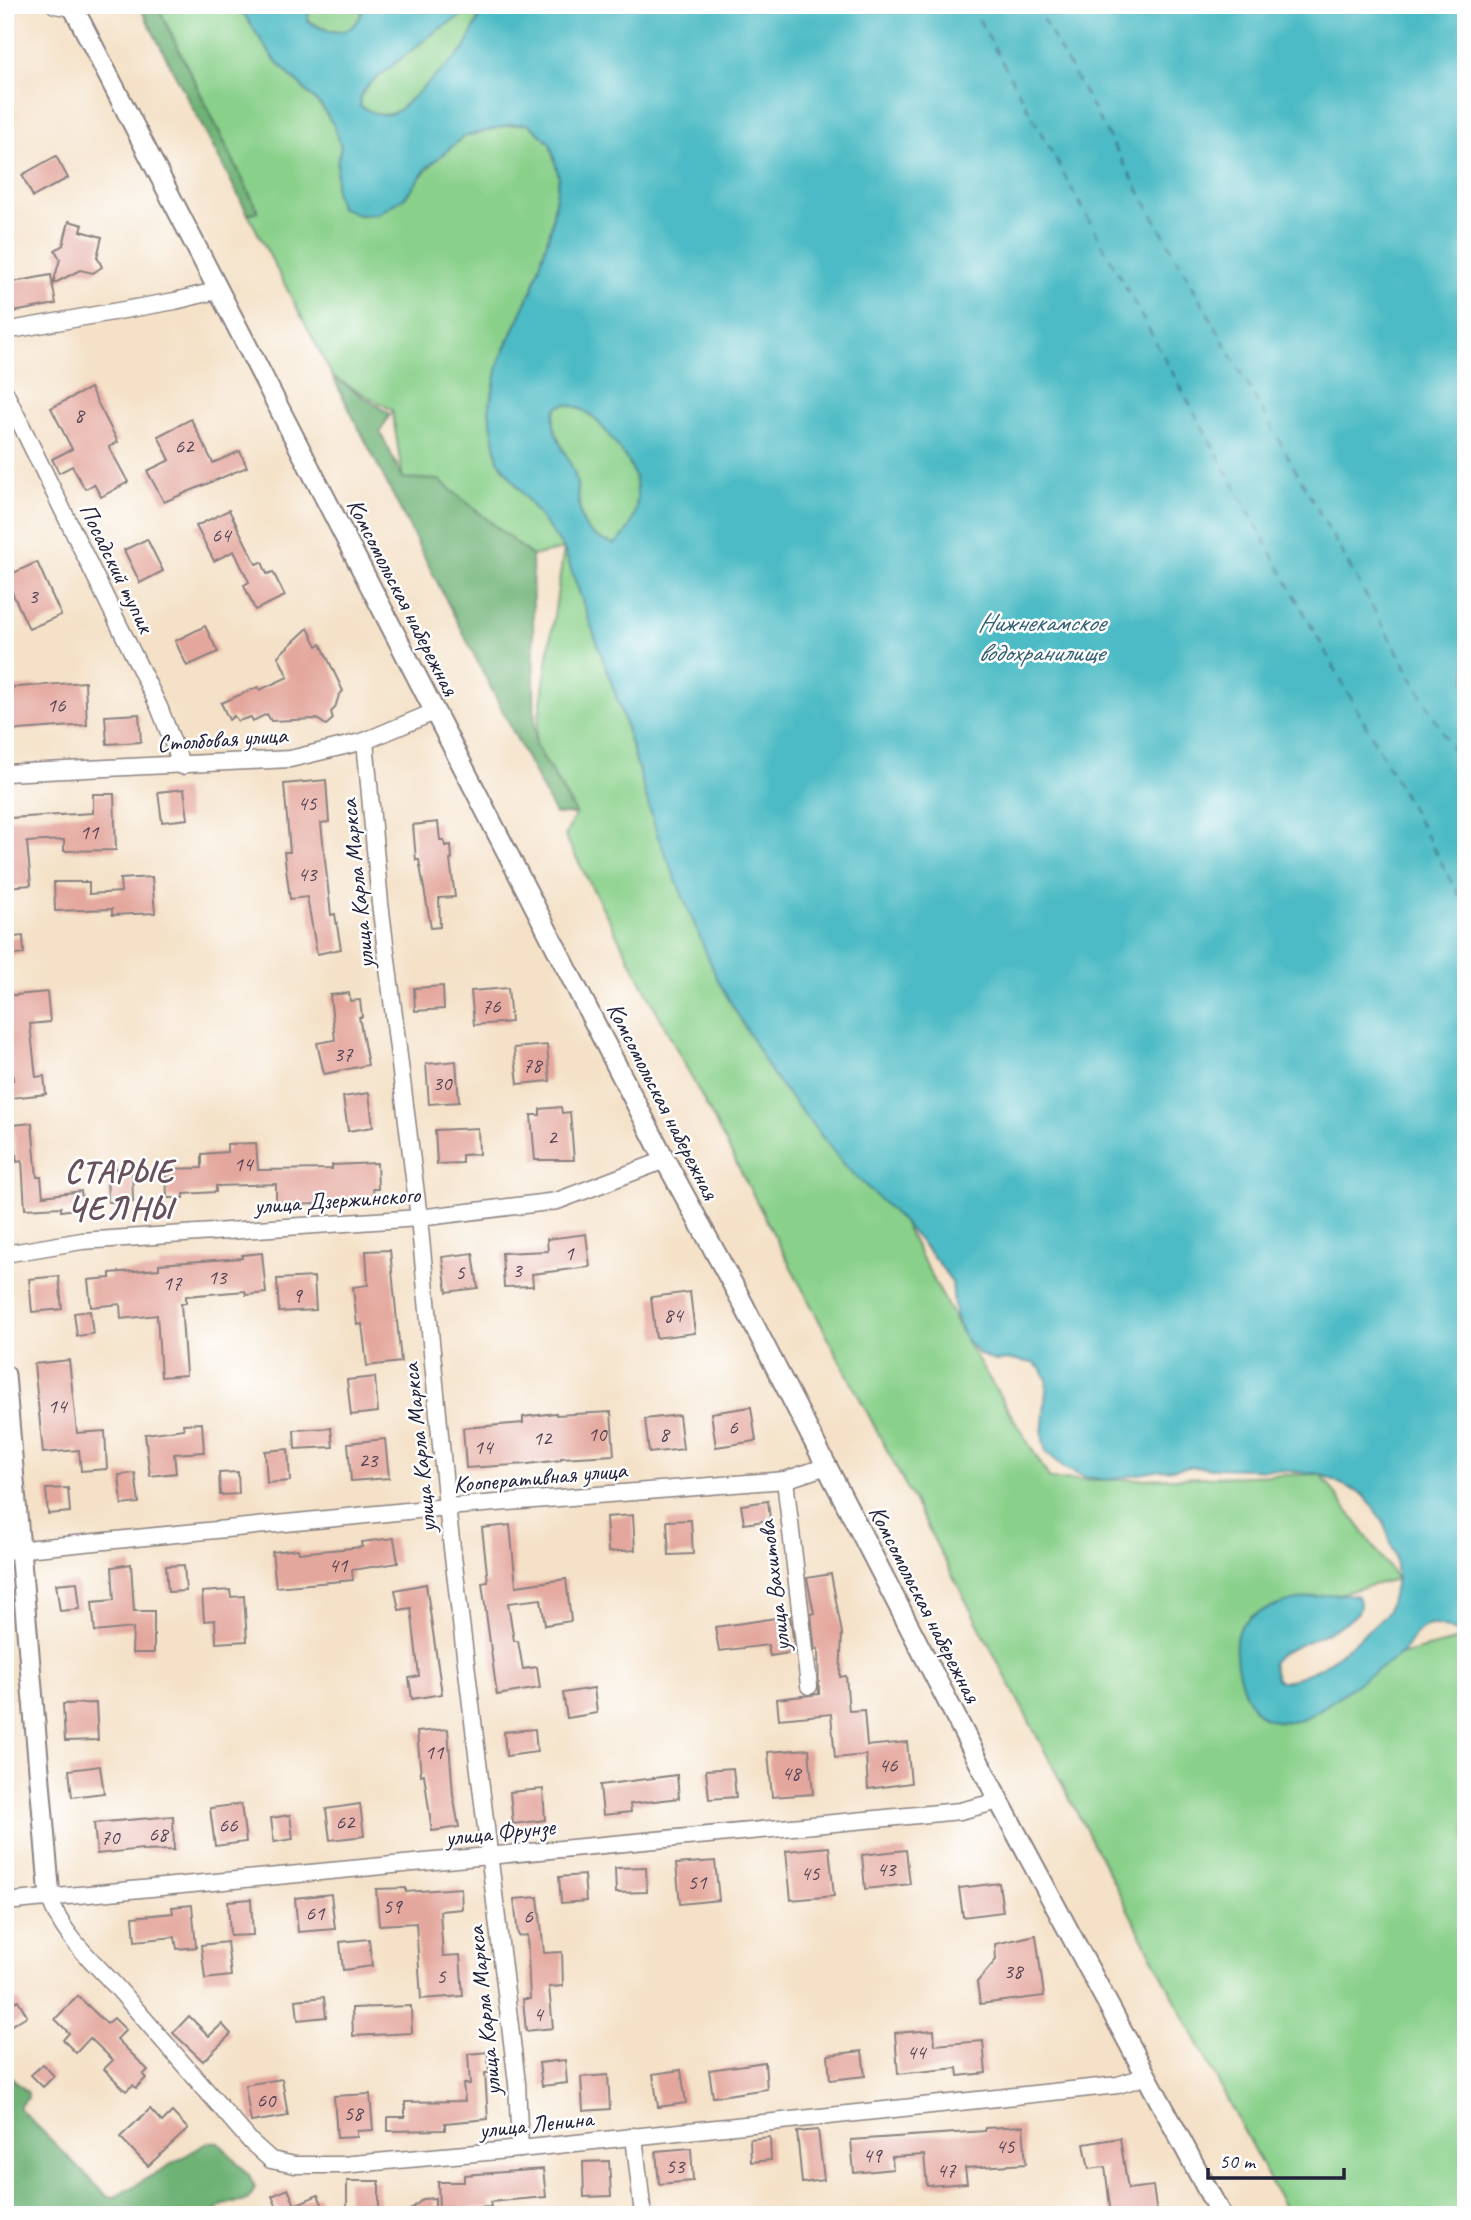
<svg xmlns="http://www.w3.org/2000/svg" width="1471" height="2220" viewBox="0 0 1471 2220" font-family="Caveat,sans-serif">
	<style>
		.green { fill: #89d08a; stroke: #567962; stroke-width: 2 }
		.forest { fill: #6eb276; stroke: #486a58; stroke-width: 2 }
		.water { fill: #4dbbc5; stroke: #386e80; stroke-width: 2; fill-rule: evenodd }
		.lines { fill: none; stroke-linecap: round; stroke-linejoin: round }
		.ferry { stroke: #335f72; stroke-width: 2; stroke-dasharray: 9 7; stroke-linecap: butt }
		.building { fill: #e4a79d }
		.minor-casing { stroke: #8b8281; stroke-width: 19 }
		.tertiary-casing { stroke: #8b8281; stroke-width: 23 }
		.minor { stroke: #fff; stroke-width: 16 }
		.tertiary { stroke: #fff; stroke-width: 19 }
		.labels { text-anchor: middle; stroke-width: 5; stroke-linejoin: round; paint-order: stroke }
		.number-label { font-size: 21px; fill: #524354 }
		.street-label { font-size: 24px; fill: #22223b; stroke: #fff }
		.water-label { font-size: 26px; font-style: italic; fill: #335f72; stroke: #fff }
		.district-label { font-size: 32px; font-weight: bold; letter-spacing: 2px; fill: #66515d; stroke: #fff }
	</style>
	<rect width="100%" height="100%" fill="#fff"/>
	<filter id="ink" filterUnits="userSpaceOnUse"><feTurbulence type="fractalNoise" baseFrequency=".0143" numOctaves="2"/><feDisplacementMap in="SourceGraphic" scale="14" xChannelSelector="R" yChannelSelector="G"/><feConvolveMatrix kernelMatrix="1 2 1 2 8 2 1 2 1" color-interpolation-filters="sRGB"/></filter>
	<filter id="wash" filterUnits="userSpaceOnUse"><feTurbulence type="fractalNoise" baseFrequency=".00686" numOctaves="4" result="noise"/><feDisplacementMap in="SourceGraphic" scale="28" xChannelSelector="R" yChannelSelector="G"/><feGaussianBlur stdDeviation="1.57" result="paint"/><feColorMatrix in="noise" values="0 0 0 0 0 0 0 0 0 0 0 0 0 0 0 0 0 1.4 0 .05"/><feComposite in="paint" operator="in"/></filter>
	<g filter="url(#wash)">
		<rect width="100%" height="100%" fill="#f4e1c7"/>
		<g class="green">
			<path d="M157 5H238L273 58 322 107 334 126 341 147 338 159 335 190 340 207 406 196C420 177 443 147 464 137 483 128 509 124 529 124L550 143 559 177 551 228 533 288 499 362 489 410 498 460 564 549 621 710 657 834 903 1222 964 1337 1050 1479 1107 1480 1321 1474 1397 1579 1250 1616 1279 1722 1400 1655 1466 1638V2215H1288L565 836 576 813 535 744 564 549 532 556 439 480 403 479 392 410 333 377 248 214 258 211Z"/>
			<path d="M309 5H364L365 7C363 11 361 20 358 24 345 39 321 29 308 20Z"/>
			<path d="M479 5 482 10 466 49 399 110C384 119 374 114 360 106V97L368 84 436 31Z"/>
			<path d="M566 404C588 408 599 422 612 439 617 446 623 453 628 461 643 488 640 527 614 544 602 540 593 538 586 527 577 514 579 494 576 479 571 456 544 429 557 407Z"/>
		</g>
		<g class="forest">
			<path d="M139 5H157L258 211 248 214Z"/>
			<path d="M333 377 390 414 380 432 403 478 439 480 532 556 535 744 576 814H555Z"/>
			<path d="M5 2071 28 2093V2098L20 2105V2109L107 2196 115 2197 209 2142 219 2143 249 2175 255 2187C247 2210 237 2198 222 2206 219 2208 216 2212 213 2215H5Z"/>
		</g>
		<path class="water" d="M238 5H309L308 21C332 37 357 37 364 5H1466V1637C1455 1632 1443 1624 1431 1625 1416 1627 1410 1644 1401 1654 1391 1663 1377 1670 1366 1677 1347 1690 1328 1706 1308 1716 1297 1722 1279 1723 1267 1719 1243 1711 1229 1649 1239 1629 1250 1605 1334 1589 1358 1596 1360 1601 1361 1607 1358 1612 1347 1627 1297 1645 1278 1655L1272 1663 1276 1679 1281 1681H1289L1320 1668 1354 1643 1387 1613 1397 1579 1395 1555 1384 1523 1364 1495 1321 1474 1277 1470 1188 1467 1156 1471 1107 1480 1084 1477 1066 1469 1046 1452 1042 1435 1047 1380 1042 1370 1033 1363 1016 1360 995 1361 980 1355 964 1337 955 1315 952 1282 937 1261 903 1222 847 1168 774 1077 717 979 657 834 621 710 564 549 498 460 489 410 499 362 533 288 551 228 559 177 550 143 529 124H512L463 137 427 168 406 196 378 214 359 215 340 207 335 190 338 159 341 147 334 126 322 107 273 58ZM478 6 482 10 465 49 399 110C384 119 374 114 360 106V97L369 84 436 31ZM566 404C588 408 599 422 612 439 617 446 623 454 628 461 643 487 640 527 614 544 602 540 594 538 586 528 577 514 579 494 576 479 571 456 544 429 557 407Z"/>
		<g class="lines">
			<g class="ferry">
				<path d="M971 5 1466 908"/>
				<path d="M1035 5 1466 774"/>
			</g>
		</g>
		<g id="blocks">
			<g class="building">
				<path d="M56 156 68 178 33 197 22 175Z"/>
				<path d="M69 221 83 225 81 231 102 237 97 257 102 267 93 273 80 270 53 284 60 259 55 250 63 245Z"/>
				<path d="M51 275 56 304 13 312 8 283Z"/>
				<path d="M90 388 118 442 109 447 128 482 101 497 94 484 85 489 72 466 59 473 52 459 72 449 51 408Z"/>
				<path d="M191 419 213 463 240 451 247 467 164 502 147 471 170 460 158 436Z"/>
				<path d="M229 510 256 564 262 562 267 574 273 572 285 596 255 610 244 585 249 582 234 551 214 561 196 526Z"/>
				<path d="M147 539 163 571 140 583 124 550Z"/>
				<path d="M37 562 61 615 29 629 5 577Z"/>
				<path d="M205 626 218 652 187 666 175 641Z"/>
				<path d="M308 628 317 646 321 644 343 691 339 695 335 708 331 712 333 719 326 725 317 719 271 721 267 714 253 721 251 717 238 721 234 716 229 720 221 703 258 687 260 690 288 677 278 656Z"/>
				<path d="M85 682 87 725 5 731V688Z"/>
				<path d="M139 714 141 742 107 744 105 716Z"/>
				<path d="M326 780 329 822 321 823 331 915 335 914 341 949 317 954 307 897 290 899 284 852H290L284 784Z"/>
				<path d="M184 789 188 819 162 822 158 792Z"/>
				<path d="M93 794H114L116 850 64 851V840L27 842 31 885 5 887V859L12 858 10 818 93 813Z"/>
				<path d="M438 822 440 840H444L445 846 451 845 452 859 450 860 455 897 439 898 440 927 431 928 419 860H416L413 825Z"/>
				<path d="M152 877 155 913 112 915V909L55 911 54 882H89V894L121 892 120 879Z"/>
				<path d="M23 936 24 954 5 956V938Z"/>
				<path d="M443 986 444 1009 415 1011 414 988Z"/>
				<path d="M508 988 511 1022 474 1025 471 991Z"/>
				<path d="M47 992 50 1022 30 1024 36 1077 44 1076 46 1094 11 1098 9 1080H13L5 996Z"/>
				<path d="M349 993 350 1001 360 1000 362 1017H359L368 1065 324 1074 317 1043 335 1040 330 995Z"/>
				<path d="M547 1045 550 1081 518 1084 514 1048Z"/>
				<path d="M456 1061 459 1102 429 1104 426 1064Z"/>
				<path d="M369 1093 373 1127 348 1131 343 1097Z"/>
				<path d="M561 1107 562 1113 570 1112 574 1160H535L531 1115H540V1109Z"/>
				<path d="M32 1123 37 1177H41L43 1196 81 1191 83 1208 61 1211V1207L25 1209 22 1161 17 1162 13 1125Z"/>
				<path d="M478 1128 479 1154 462 1155V1163L437 1164 435 1130Z"/>
				<path d="M256 1143 258 1170 332 1169V1165L377 1163 378 1189H373L374 1201 276 1206V1184L216 1186V1192L184 1194V1198H167L166 1169 202 1168V1154L227 1152V1144Z"/>
				<path d="M132 1168 133 1202H108L107 1169Z"/>
				<path d="M586 1234 590 1267 532 1274 533 1286 504 1287 502 1253 548 1251 547 1239Z"/>
				<path d="M390 1250 401 1362 367 1366 362 1324 357 1325 353 1287 368 1285 366 1251Z"/>
				<path d="M262 1253 266 1293 246 1295 245 1291 186 1296V1303L181 1304 186 1375 161 1377 157 1315 121 1319 120 1304 91 1307 88 1280 110 1278V1273L159 1269V1264L242 1258V1255Z"/>
				<path d="M473 1253 478 1288 447 1292 442 1257Z"/>
				<path d="M59 1276 62 1309 32 1312 29 1279Z"/>
				<path d="M314 1277 316 1310 279 1312 277 1279Z"/>
				<path d="M690 1292 695 1333 656 1338 651 1297Z"/>
				<path d="M90 1311 93 1334 77 1336 74 1313Z"/>
				<path d="M69 1360 77 1433 105 1431 107 1469 81 1471 79 1450 43 1453 34 1364Z"/>
				<path d="M375 1377 378 1412 351 1415 347 1380Z"/>
				<path d="M751 1407 756 1441 716 1447 711 1413Z"/>
				<path d="M611 1412 614 1455 561 1458V1460L528 1464 466 1468 463 1428 523 1423V1417L556 1413V1415Z"/>
				<path d="M679 1415 683 1449 649 1453 645 1419Z"/>
				<path d="M202 1423 204 1452 174 1454 176 1473 150 1476 145 1434 184 1429 183 1424Z"/>
				<path d="M331 1428 333 1447 295 1449 294 1430Z"/>
				<path d="M385 1439 389 1478 351 1481 348 1443Z"/>
				<path d="M288 1449 290 1481 267 1483 265 1451Z"/>
				<path d="M238 1472 239 1494 220 1495 219 1473Z"/>
				<path d="M135 1473 139 1503 122 1505 119 1475Z"/>
				<path d="M68 1488 70 1512 48 1514 46 1489Z"/>
				<path d="M768 1501 770 1520 744 1524 741 1505Z"/>
				<path d="M633 1515 635 1550 608 1552 606 1517Z"/>
				<path d="M691 1520 693 1554 669 1555 667 1521Z"/>
				<path d="M510 1525 516 1586 566 1579 571 1621 545 1625 541 1599 508 1603 514 1641H518L523 1669 537 1667 540 1688 497 1695 482 1583 488 1582 482 1528Z"/>
				<path d="M394 1538 398 1563 352 1570 353 1580 276 1587 272 1552 298 1549 299 1553 362 1547 361 1542Z"/>
				<path d="M131 1564 134 1611H154V1653H132L133 1628 95 1632 92 1602 114 1600 112 1567Z"/>
				<path d="M184 1565 186 1591 168 1592 166 1566Z"/>
				<path d="M831 1574 842 1633 840 1677 846 1676 849 1711 864 1710 867 1746 907 1742 911 1783 868 1789 866 1755 835 1758 831 1714 779 1719 777 1699 819 1694 818 1649 815 1650 811 1614 814 1613 807 1578Z"/>
				<path d="M77 1582 80 1609 60 1611 56 1584Z"/>
				<path d="M426 1584 442 1694 412 1699 409 1678 419 1676 411 1608 399 1610 395 1590Z"/>
				<path d="M230 1590 231 1597 244 1596 247 1641 216 1643 215 1620 204 1621 202 1592Z"/>
				<path d="M790 1616 795 1652 770 1656 768 1645 719 1651 715 1627Z"/>
				<path d="M594 1688 597 1713 567 1718 563 1693Z"/>
				<path d="M96 1703 98 1740 65 1741 63 1704Z"/>
				<path d="M448 1729 453 1795 459 1827 432 1831 424 1774 421 1775 417 1732Z"/>
				<path d="M535 1729 537 1752 506 1756 504 1732Z"/>
				<path d="M809 1749 813 1794 772 1797 768 1752Z"/>
				<path d="M100 1766 104 1793 72 1797 69 1770Z"/>
				<path d="M733 1768 736 1797 709 1799 706 1770Z"/>
				<path d="M677 1775 679 1798 630 1804 631 1812 603 1815 600 1785Z"/>
				<path d="M543 1789 545 1820 513 1824 510 1792Z"/>
				<path d="M241 1804 246 1842 215 1846 210 1808Z"/>
				<path d="M360 1804 364 1836 330 1840 326 1809Z"/>
				<path d="M290 1815 293 1839 274 1842 271 1818Z"/>
				<path d="M173 1816 174 1850 142 1851V1849L97 1854 94 1823Z"/>
				<path d="M829 1847 834 1896 791 1900 786 1851Z"/>
				<path d="M906 1850 910 1884 865 1889 862 1855Z"/>
				<path d="M715 1861 719 1900 680 1904 676 1864Z"/>
				<path d="M646 1867 647 1892 616 1893 615 1868Z"/>
				<path d="M584 1875 586 1901 561 1903 559 1877Z"/>
				<path d="M999 1883 1003 1912 963 1917 959 1888Z"/>
				<path d="M406 1888V1892L461 1888 462 1909 440 1911 443 1956 460 1955 463 1996 421 1999 416 1923 379 1925 376 1889Z"/>
				<path d="M331 1894 335 1929 298 1932 295 1898Z"/>
				<path d="M538 1897 544 1953 562 1952 563 1986 549 1987 553 2028 526 2031 523 1999H530L527 1935 518 1936 514 1899Z"/>
				<path d="M251 1899 253 1935 230 1936 228 1901Z"/>
				<path d="M192 1905 196 1947 177 1949 175 1937 135 1941 133 1917 173 1913 172 1907Z"/>
				<path d="M1036 1935 1044 1996 980 2004 977 1982 996 1960 995 1944Z"/>
				<path d="M369 1939 372 1966 343 1970 340 1942Z"/>
				<path d="M227 1942 231 1976 205 1979 201 1945Z"/>
				<path d="M78 1996 107 2024 114 2018 126 2030 117 2039 148 2070 143 2075 146 2078 136 2088 133 2085 126 2091 104 2069 113 2060 90 2038 76 2053 63 2040 69 2033 55 2019Z"/>
				<path d="M324 1997 326 2017 298 2020 296 2000Z"/>
				<path d="M18 2000 27 2016 5 2029V2007Z"/>
				<path d="M411 2006 412 2033 353 2036 352 2008Z"/>
				<path d="M189 2016 209 2036 222 2024 231 2034 203 2061 173 2033Z"/>
				<path d="M934 2030 935 2045 983 2041 986 2073 958 2076 957 2068 898 2074 895 2033Z"/>
				<path d="M862 2051 865 2076 830 2080 828 2055Z"/>
				<path d="M488 2052 489 2073H485L488 2119 445 2123V2130L388 2131V2117H405V2102L465 2101 463 2084H470L468 2054Z"/>
				<path d="M565 2060 567 2083 542 2086 539 2063Z"/>
				<path d="M765 2062 767 2089 713 2097 709 2070Z"/>
				<path d="M43 2064 54 2076 43 2087 31 2075Z"/>
				<path d="M681 2070 686 2103 658 2107 653 2074Z"/>
				<path d="M608 2075 610 2109 583 2111 581 2077Z"/>
				<path d="M282 2079 288 2116 251 2122 245 2085Z"/>
				<path d="M370 2094 373 2130 357 2131V2137L337 2138 334 2096Z"/>
				<path d="M150 2109 162 2122 172 2112 188 2129 148 2166 120 2137Z"/>
				<path d="M1023 2126 1026 2164 965 2168 967 2183 927 2186 924 2155 892 2157 893 2169 854 2173 851 2140 985 2131V2128Z"/>
				<path d="M818 2130 824 2180 802 2183 797 2132Z"/>
				<path d="M770 2137 771 2160 751 2162 750 2139Z"/>
				<path d="M1120 2138 1128 2189 1153 2186 1157 2215H1111L1105 2167 1089 2169 1084 2144Z"/>
				<path d="M691 2148 693 2181 659 2184 656 2151Z"/>
				<path d="M609 2161 611 2196 584 2197 583 2162Z"/>
				<path d="M543 2169 546 2197 490 2202 491 2207 439 2210 438 2182H464V2175Z"/>
				<rect x="347" y="2181" width="32" height="34"/>
				<path d="M288 2189 295 2205 318 2195 327 2215H272L279 2212 272 2196Z"/>
				<path d="M435 2198V2215H404L423 2199Z"/>
			</g>
		</g>
	</g>
	<g filter="url(#ink)">
		<use href="#blocks" fill-opacity="0" stroke="#8b8281" stroke-width="2"/>
		<g class="lines">
			<g class="minor-casing">
				<g id="minor">
					<path d="M55 5 73 8"/>
					<path d="M5 331 175 301 219 290"/>
					<path d="M5 392 159 707 182 766"/>
					<path d="M365 741 380 903 419 1218 447 1507 517 2083 520 2149"/>
					<path d="M5 773 290 759 365 741 434 712"/>
					<path d="M5 1254 82 1241 419 1218 557 1201 665 1160"/>
					<path d="M785 1480 809 1686"/>
					<path d="M5 1551 447 1507 785 1480 827 1466"/>
					<path d="M50 1898C62 1937 94 1961 120 1991 164 2042 208 2092 251 2142L271 2160 295 2165H342L520 2149 1118 2085 1147 2076"/>
					<path d="M5 1902 960 1811 999 1801"/>
					<path d="M634 2136 643 2215"/>
				</g>
			</g>
			<g class="tertiary-casing">
				<g id="tertiary">
					<path d="M72 5 665 1160 738 1294 999 1801 1221 2215"/>
					<path d="M5 1375 50 1898"/>
				</g>
			</g>
			<use href="#minor" class="minor"/>
			<use href="#tertiary" class="tertiary"/>
		</g>
	</g>
	<g class="labels">
		<g class="number-label">
			<text x="79" y="422">8</text>
			<text x="184" y="453">62</text>
			<text x="221" y="542">64</text>
			<text x="33" y="603">3</text>
			<text x="56" y="712">16</text>
			<text x="307" y="810">45</text>
			<text x="89" y="839">11</text>
			<text x="307" y="881">43</text>
			<text x="491" y="1013">76</text>
			<text x="343" y="1061">37</text>
			<text x="532" y="1072">78</text>
			<text x="442" y="1090">30</text>
			<text x="552" y="1144">2</text>
			<text x="243" y="1171">14</text>
			<text x="569" y="1260">1</text>
			<text x="517" y="1277">3</text>
			<text x="460" y="1279">5</text>
			<text x="217" y="1284">13</text>
			<text x="172" y="1290">17</text>
			<text x="297" y="1302">9</text>
			<text x="673" y="1322">84</text>
			<text x="57" y="1413">14</text>
			<text x="733" y="1434">6</text>
			<text x="597" y="1441">10</text>
			<text x="664" y="1441">8</text>
			<text x="542" y="1445">12</text>
			<text x="483" y="1454">14</text>
			<text x="368" y="1467">23</text>
			<text x="338" y="1572">41</text>
			<text x="434" y="1759">11</text>
			<text x="888" y="1772">46</text>
			<text x="791" y="1780">48</text>
			<text x="345" y="1829">62</text>
			<text x="228" y="1832">66</text>
			<text x="158" y="1841">68</text>
			<text x="110" y="1844">70</text>
			<text x="886" y="1876">43</text>
			<text x="810" y="1880">45</text>
			<text x="697" y="1889">51</text>
			<text x="392" y="1913">59</text>
			<text x="315" y="1920">61</text>
			<text x="528" y="1923">6</text>
			<text x="1013" y="1978">38</text>
			<text x="441" y="1983">5</text>
			<text x="538" y="2021">4</text>
			<text x="916" y="2059">44</text>
			<text x="266" y="2107">60</text>
			<text x="353" y="2120">58</text>
			<text x="1005" y="2153">45</text>
			<text x="872" y="2162">49</text>
			<text x="675" y="2173">53</text>
			<text x="946" y="2177">47</text>
		</g>
		<g class="street-label">
			<text transform="translate(117 568) rotate(64)" y="8">Посадский тупик</text>
			<text transform="translate(403 597) rotate(63)" y="8">Комсомольская набережная</text>
			<text transform="translate(222 739) rotate(-4)" y="8">Столбовая улица</text>
			<text transform="translate(357 884) rotate(-96)" y="8">улица Карла Маркса</text>
			<text transform="translate(663 1101) rotate(63)" y="8">Комсомольская набережная</text>
			<text transform="translate(337 1200) rotate(-4)" y="8">улица Дзержинского</text>
			<text transform="translate(419 1448) rotate(-96)" y="8">улица Карла Маркса</text>
			<text transform="translate(540 1477) rotate(-5)" y="8">Кооперативная улица</text>
			<text transform="translate(774 1586) rotate(-97)" y="8">улица Вахитова</text>
			<text transform="translate(925 1604) rotate(63)" y="8">Комсомольская набережная</text>
			<text transform="translate(500 1832) rotate(-6)" y="8">улица Фрунзе</text>
			<text transform="translate(484 2011) rotate(-96)" y="8">улица Карла Маркса</text>
			<text transform="translate(536 2124) rotate(-6)" y="8">улица Ленина</text>
		</g>
		<g class="water-label">
			<text x="1041" y="631">Нижнекамское<tspan x="1041" dy="30">водохранилище</tspan></text>
		</g>
		<g class="district-label">
			<text x="120" y="1182">СТАРЫЕ<tspan x="120" dy="37">ЧЕЛНЫ</tspan></text>
		</g>
	</g>
	<rect width="1471" height="2220" fill="none" stroke="#fff" stroke-width="28"/>
	<path d="M1208 2168v10h136v-10" fill="none" stroke="#22223b" stroke-width="3.5"/>
	<text x="1219" y="2168" font-size="21" fill="#22223b" stroke="#ffffff" stroke-width="5" paint-order="stroke">50 m</text>
</svg>
